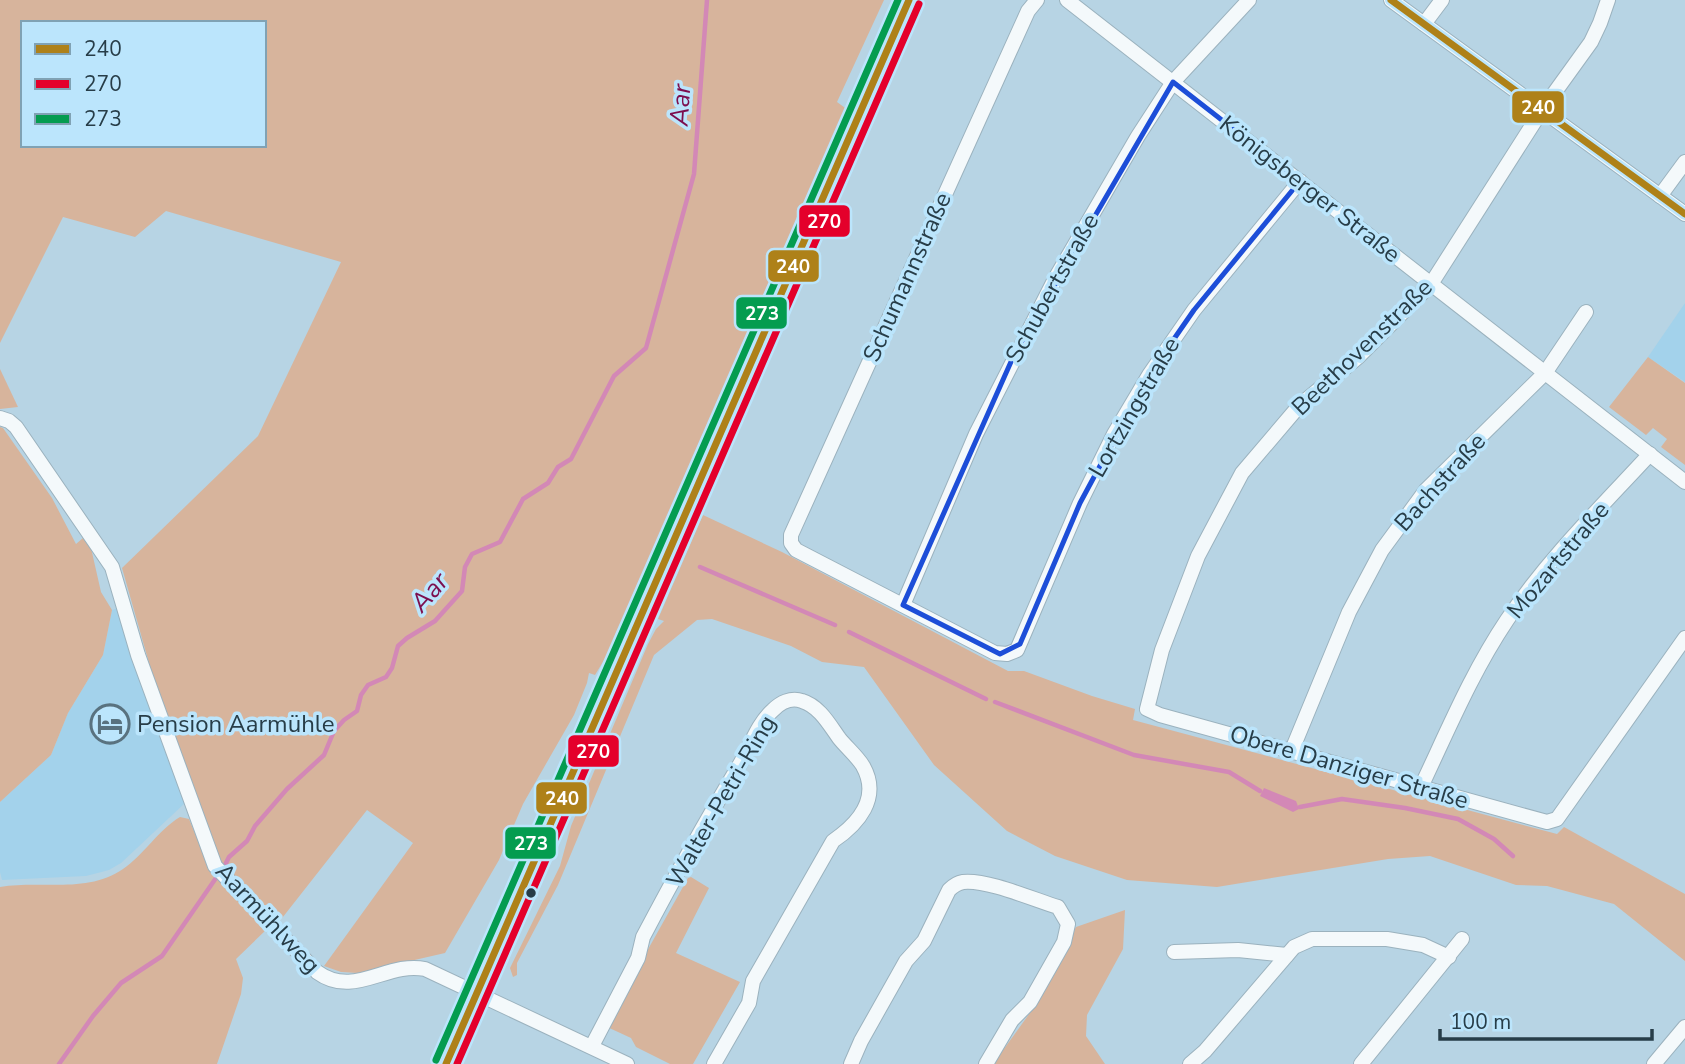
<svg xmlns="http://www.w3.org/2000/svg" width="1685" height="1064" viewBox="0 0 1685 1064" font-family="'Nunito Sans',sans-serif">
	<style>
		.built { fill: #a3d2eb }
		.green { fill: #d7b49c; fill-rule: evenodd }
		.water { fill: #d388b6 }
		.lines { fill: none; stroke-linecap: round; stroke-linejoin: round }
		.stream { stroke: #d388b6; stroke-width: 4.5 }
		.street-casing { stroke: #9bb2be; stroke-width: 16 }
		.primary-casing { stroke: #9bb2be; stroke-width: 24 }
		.street { stroke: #f4f9fb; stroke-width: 14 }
		.primary { stroke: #f4f9fb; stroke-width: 23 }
		.bus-1-casing { stroke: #bbe5fc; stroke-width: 12 }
		.bus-2-casing { stroke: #bbe5fc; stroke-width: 12 }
		.bus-3-casing { stroke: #bbe5fc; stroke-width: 12 }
		.bus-1 { stroke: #ae8119; stroke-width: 7 }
		.bus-2 { stroke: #e4002b; stroke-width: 7 }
		.bus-3 { stroke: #049c50; stroke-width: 7 }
		.marked { fill: none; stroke: #1d4ed8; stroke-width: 5; stroke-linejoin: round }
		.bus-dot { fill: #273d48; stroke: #bbe5fc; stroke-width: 2.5 }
		.labels { text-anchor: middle; stroke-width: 7; stroke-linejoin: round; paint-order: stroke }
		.street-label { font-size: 24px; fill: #273d48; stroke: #bbe5fc }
		.poi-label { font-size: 24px; fill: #273d48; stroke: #bbe5fc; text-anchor: start }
		.water-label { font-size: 26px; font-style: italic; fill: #7c0e4e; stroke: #bbe5fc }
		.line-badge { stroke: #bbe5fc; stroke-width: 2.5 }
		.badge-label { font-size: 19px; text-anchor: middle; font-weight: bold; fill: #fff }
	</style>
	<rect width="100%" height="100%" fill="#b7d4e4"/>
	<g class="built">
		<path d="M1685 303V382L1648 357Z"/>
		<path d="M118 608 185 803 121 863 109 870 86 876 2 880 0 872V802L51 755 68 713 103 655 112 610Z"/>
	</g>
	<g class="green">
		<path d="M0 0H884L837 102 848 110 612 647 595 675 589 673 587 683 574 715 523 804 499 860 445 953 358 973 341 972 324 966 413 843 367 810 279 922 219 862 151 670 122 568 258 436 341 262 166 211 135 237 63 217 0 343ZM23 23H264V145H23Z"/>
		<path d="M1648 357 1685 383V465L1661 447 1667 439 1653 428 1646 435 1609 407Z"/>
		<path d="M0 369 18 407 0 409Z"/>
		<path d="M0 427 3 428 52 498 76 544 83 538 91 548 101 592 112 610 103 655 68 713 51 755 0 802Z"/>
		<path d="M703 515 782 552 1008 671H1024L1092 696 1135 709 1133 720 1557 834 1564 827 1685 894V961L1614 904 1547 886 1516 885 1430 856 1388 859 1217 887 1127 880 1055 856 1007 831 934 765 864 667 822 662 791 646 712 619 697 620 654 655 558 885 517 963V975L513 977 510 968 560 866 571 826 648 644 656 629 664 621 658 619Z"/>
		<path d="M180 817 189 819 212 874 267 929 236 959 243 978 241 994 217 1064H0V887C41 880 87 894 123 869 144 855 158 830 180 817Z"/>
		<path d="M691 877 709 888 676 953 740 982 693 1064H670L636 1047 631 1038 605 1026 688 878Z"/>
		<path d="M1125 910 1123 949 1087 1015 1086 1036 1105 1064H993L1032 1010 1076 927Z"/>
	</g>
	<path class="water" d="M1264 788 1296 801 1299 809 1293 812 1260 796Z"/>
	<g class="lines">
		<g class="stream">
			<path d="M700 567 835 625"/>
			<path d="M849 632 986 699"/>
			<path d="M995 702 1134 755 1229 772 1260 791"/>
			<path d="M1300 807 1342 799 1405 808 1458 819 1494 839 1513 856"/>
			<path d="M59 1064 93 1016 121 983 162 956 225 865 229 857 247 841 255 826 287 789 324 755 334 731 344 720 357 711 361 695 368 685 386 677 392 668 398 646 407 638 435 621 462 591 465 567 472 554 500 542 523 499 548 483 558 467 571 459 614 376 646 348 694 174 707 0"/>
		</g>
		<g class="street-casing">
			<g id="street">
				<path d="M1037 0 1028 11 791 535V543L796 550 995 653 1007 654 1017 650 1080 503 1114 434 1149 375 1194 310 1300 181"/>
				<path d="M1067 0 1685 482"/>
				<path d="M1391 0 1685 214"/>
				<path d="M1608 0 1600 23 1591 42 1542 110 1431 284 1358 357 1299 406 1242 473 1198 556 1162 650 1147 709 1160 715 1547 822 1557 819 1685 638"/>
				<path d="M1424 24 1442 0"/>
				<path d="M1660 196 1685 162"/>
				<path d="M0 418 9 421 16 427 112 567 138 655 215 866 317 972C354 999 387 961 425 969L627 1064"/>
				<path d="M903 605 976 434 1056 277 1138 136 1173 82 1249 0"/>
				<path d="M1292 750 1349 612 1382 550 1426 490 1545 373 1586 312"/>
				<path d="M1421 787C1448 730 1472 672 1507 620 1548 559 1600 508 1650 454"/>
				<path d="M1174 952 1238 950 1287 955"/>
				<path d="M592 1046 638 958 643 937C673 880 704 824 737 769 749 751 756 725 773 710 780 703 791 697 802 701 819 706 829 724 839 738 846 747 857 756 863 766 881 798 858 824 833 841L753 981 749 1003 714 1064"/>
				<path d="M851 1064 861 1041 906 961 924 941 949 890C953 886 957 883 963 882 986 879 1035 900 1058 907L1068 924 1064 942 1030 1002 1012 1020 986 1064"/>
				<path d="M1190 1064 1205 1051 1294 947 1312 939H1387L1423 945 1449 957"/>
				<path d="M1361 1064 1462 939"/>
				<path d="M1654 1064 1685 1027"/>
			</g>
		</g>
		<g class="primary-casing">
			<path id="primary" d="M446 1064 909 0"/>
		</g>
		<use href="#street" class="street"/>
		<use href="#primary" class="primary"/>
		<g class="bus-1-casing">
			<g id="bus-1">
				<path d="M1391 0 1685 214"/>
				<path d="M446 1064 909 0"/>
			</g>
		</g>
		<g class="bus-2-casing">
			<path id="bus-2" d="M457 1064 919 4"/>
		</g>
		<g class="bus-3-casing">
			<path id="bus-3" d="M436 1060 898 0"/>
		</g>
		<use href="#bus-1" class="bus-1"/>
		<use href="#bus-2" class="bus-2"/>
		<use href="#bus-3" class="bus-3"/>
	</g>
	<path class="marked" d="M1173 82 1300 181 1194 310 1149 375 1080 503 1020 644 1000 654 903 605 1014 355Z"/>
	<defs>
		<g id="hotel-ring" transform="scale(2.0125)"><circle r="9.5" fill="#bbe5fc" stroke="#59727f" stroke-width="1.5"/><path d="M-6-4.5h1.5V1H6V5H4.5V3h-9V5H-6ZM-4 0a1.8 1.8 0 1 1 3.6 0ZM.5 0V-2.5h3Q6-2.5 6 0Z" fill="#59727f"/></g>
	</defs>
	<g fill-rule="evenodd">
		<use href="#hotel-ring" x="110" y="724"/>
	</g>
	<circle class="bus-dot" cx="531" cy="893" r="6"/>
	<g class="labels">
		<g class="street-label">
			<text transform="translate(1310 189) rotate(38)" y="8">Königsberger Straße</text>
			<text transform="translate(907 277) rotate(-66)" y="8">Schumannstraße</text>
			<text transform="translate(1052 288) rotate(-61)" y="8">Schubertstraße</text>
			<text transform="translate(1362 347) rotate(-44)" y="8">Beethovenstraße</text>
			<text transform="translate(1134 407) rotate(-60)" y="8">Lortzingstraße</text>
			<text transform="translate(1440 482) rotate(-48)" y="8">Bachstraße</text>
			<text transform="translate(1558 560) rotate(-50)" y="8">Mozartstraße</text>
			<text transform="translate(1349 767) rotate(16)" y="8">Obere Danziger Straße</text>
			<text transform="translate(721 801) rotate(-60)" y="8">Walter-Petri-Ring</text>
			<text transform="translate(268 918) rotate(47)" y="8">Aarmühlweg</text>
		</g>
		<g class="poi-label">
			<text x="137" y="732">Pension Aarmühle</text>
		</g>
		<g class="water-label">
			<text transform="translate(680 105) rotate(-86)" y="9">Aar</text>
			<text transform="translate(429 592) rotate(-49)" y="9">Aar</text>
		</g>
	</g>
	<g class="line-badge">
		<rect x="1511" y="90" width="54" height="34" rx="7" fill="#ae8119"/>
		<rect x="798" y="204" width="53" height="34" rx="7" fill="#e4002b"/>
		<rect x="767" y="249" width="53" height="34" rx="7" fill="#ae8119"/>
		<rect x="735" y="296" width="53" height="34" rx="7" fill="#049c50"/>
		<rect x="567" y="734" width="53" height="34" rx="7" fill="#e4002b"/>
		<rect x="535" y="781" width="53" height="34" rx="7" fill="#ae8119"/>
		<rect x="504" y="826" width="53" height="34" rx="7" fill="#049c50"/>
	</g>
	<g class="badge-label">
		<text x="1538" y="114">240</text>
		<text x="824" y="228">270</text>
		<text x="793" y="273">240</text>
		<text x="762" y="320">273</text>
		<text x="593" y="758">270</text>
		<text x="562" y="805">240</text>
		<text x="531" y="850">273</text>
	</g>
	<rect x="21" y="21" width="245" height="126" fill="#bbe5fc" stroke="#80a2b4" stroke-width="2"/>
	<rect x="35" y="44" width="35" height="10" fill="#ae8119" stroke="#80a2b4" stroke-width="2"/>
	<text x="84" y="56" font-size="21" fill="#273d48">240</text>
	<rect x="35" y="79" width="35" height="10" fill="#e4002b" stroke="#80a2b4" stroke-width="2"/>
	<text x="84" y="91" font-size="21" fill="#273d48">270</text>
	<rect x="35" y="114" width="35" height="10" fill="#049c50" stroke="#80a2b4" stroke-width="2"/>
	<text x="84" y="126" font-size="21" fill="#273d48">273</text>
	<path d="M1440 1029v10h212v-10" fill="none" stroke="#273d48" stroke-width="3.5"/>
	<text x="1450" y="1029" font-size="21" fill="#273d48" stroke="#bbe5fc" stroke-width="5" paint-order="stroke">100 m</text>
</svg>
